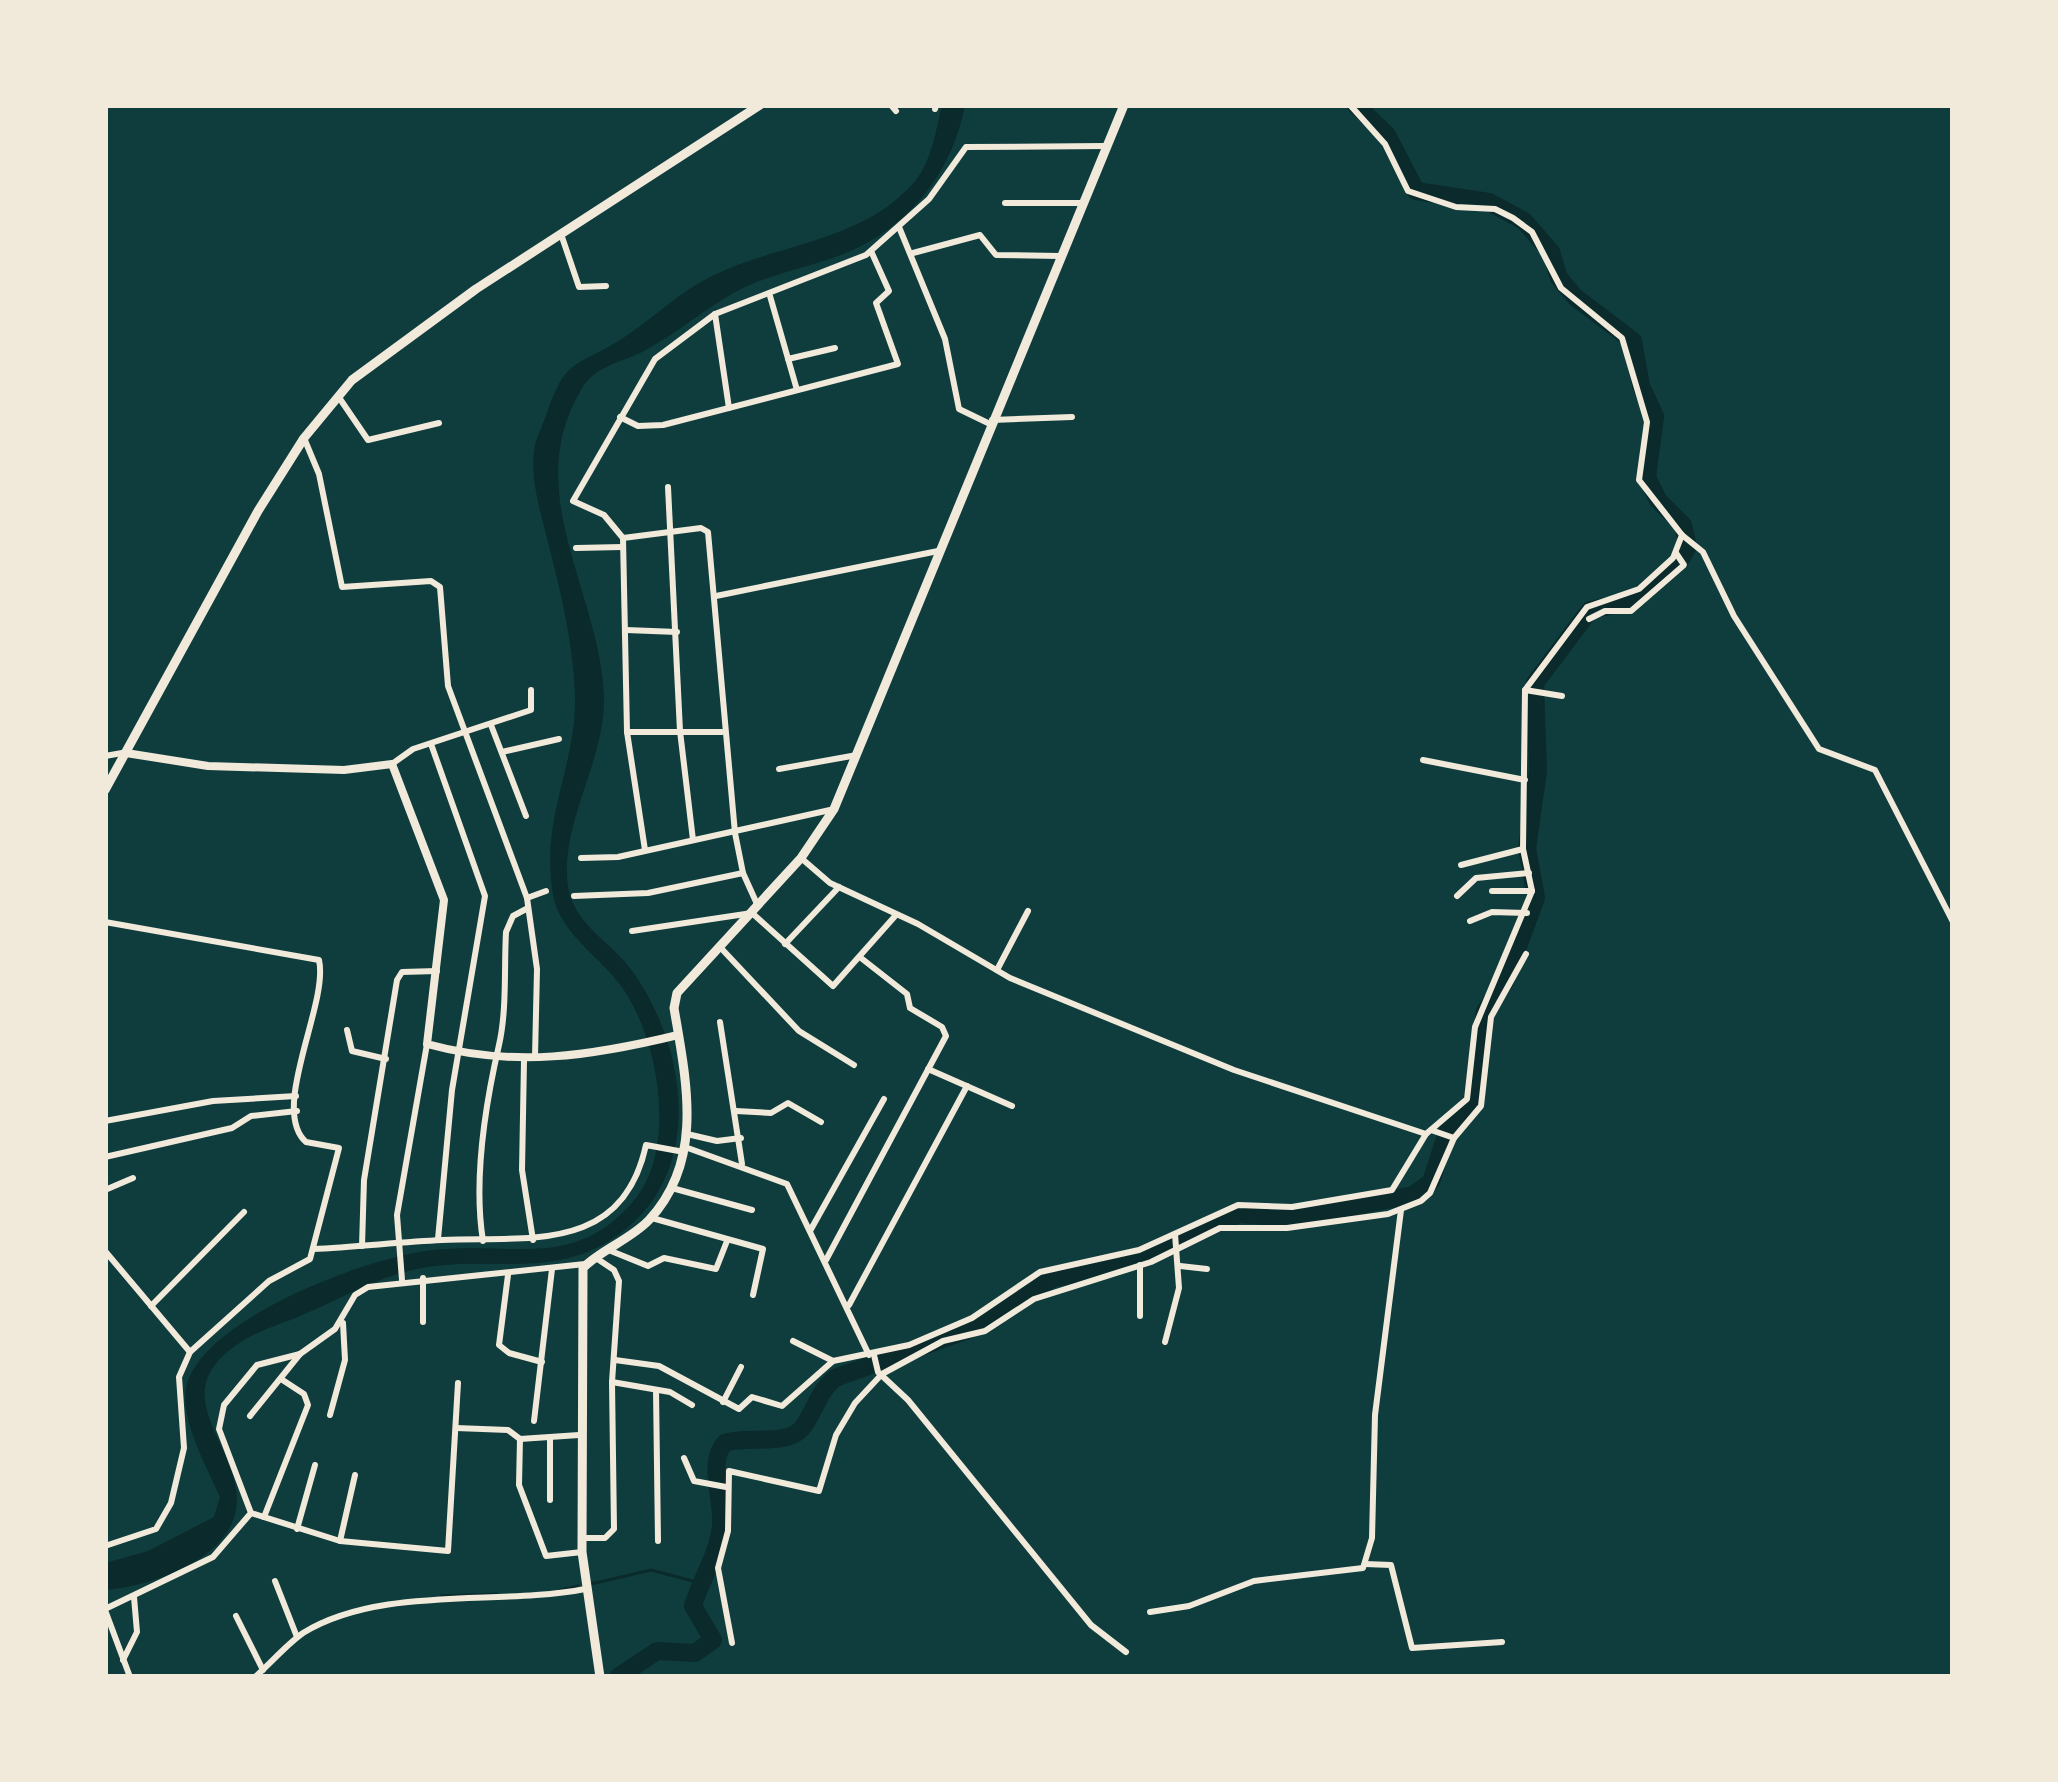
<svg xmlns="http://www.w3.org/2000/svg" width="2058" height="1782" viewBox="0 0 2058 1782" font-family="Lato,sans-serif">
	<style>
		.water { fill: #0a2a2b }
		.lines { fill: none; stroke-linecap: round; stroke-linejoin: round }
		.stream { stroke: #0a2a2b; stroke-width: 3 }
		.river { stroke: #0a2a2b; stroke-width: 18 }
		.minor { stroke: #f1e9da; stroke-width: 6 }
		.tertiary { stroke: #f1e9da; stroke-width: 8 }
		.secondary { stroke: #f1e9da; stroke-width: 9 }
	</style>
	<rect width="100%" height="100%" fill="#0f3d3e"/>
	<path class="water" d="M942 105H965C953 167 916 219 859 247 823 265 781 270 745 287 710 304 679 332 644 351 621 363 595 365 581 390 520 492 600 592 604 696 606 761 559 823 568 887 574 925 613 943 633 972 686 1047 704 1166 626 1229 561 1281 503 1256 428 1267 382 1274 349 1295 307 1313 285 1323 258 1330 238 1344 164 1394 236 1441 237 1499 237 1558 153 1586 105 1590V1563L148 1551 214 1517 220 1497C207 1467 178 1417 187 1384 207 1317 368 1257 433 1250 513 1241 576 1272 636 1198 678 1145 658 1032 618 982 596 954 560 932 553 895 540 817 576 768 575 698 574 649 562 597 550 550 543 520 530 483 534 451 535 439 543 425 547 413 566 358 574 368 620 340 650 321 678 293 710 277 777 243 865 242 916 180 932 159 936 130 942 105Z"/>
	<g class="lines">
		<g class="stream">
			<path d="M591 1584 651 1570 704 1584"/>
			<path d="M560 1590 578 1586"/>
			<path d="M441 1596 497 1594"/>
		</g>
		<path class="river" d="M618 1677 657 1651 695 1653 713 1640 693 1606C701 1578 718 1556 721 1525 723 1500 707 1461 725 1443 746 1435 787 1447 802 1428 816 1410 817 1393 835 1378L987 1323 1053 1278 1114 1268 1239 1214 1294 1218 1413 1195 1431 1182 1449 1126 1472 1102 1485 1011 1505 982 1536 898 1527 848 1538 771 1535 683 1590 610 1633 601 1680 561 1688 546 1683 525 1658 500 1647 477 1655 416 1641 386 1633 341 1575 297 1559 278 1551 252 1524 221 1489 202 1416 191 1387 135 1356 105"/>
		<g class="minor">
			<path d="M891 105 896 111"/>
			<path d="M935 109 936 105"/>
			<path d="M1005 203H1083"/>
			<path d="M899 227 945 339 959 409 990 424"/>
			<path d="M561 234 579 287 606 286"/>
			<path d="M913 253 980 235 996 255 1060 256"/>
			<path d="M770 296 797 390"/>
			<path d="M715 314 729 408"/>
			<path d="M788 359 835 348"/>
			<path d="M338 396 368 440 439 423"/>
			<path d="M620 417 638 426 663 425 898 364 876 303 889 291 871 251"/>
			<path d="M992 420 1072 417"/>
			<path d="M304 438 319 474 342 587 431 581 440 587 448 686 527 898 537 969 535 1057"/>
			<path d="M668 487 680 731 693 840"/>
			<path d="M1682 535 1703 552 1734 616 1819 749 1875 770 1953 922"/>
			<path d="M623 538 701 528 708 532 735 833 743 873 757 904"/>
			<path d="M576 548 622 547"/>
			<path d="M716 596 938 551"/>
			<path d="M1589 619 1605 611H1631L1684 565 1676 553"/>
			<path d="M626 630 677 632"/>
			<path d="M1525 690 1562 696"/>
			<path d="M491 725 526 816"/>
			<path d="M627 732H722"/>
			<path d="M431 744 485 896 452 1090 438 1239"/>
			<path d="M502 752 559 739"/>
			<path d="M105 756 122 753"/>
			<path d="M1423 760 1525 780"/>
			<path d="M392 764 413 749 531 710V690"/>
			<path d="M779 769 857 755"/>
			<path d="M645 850 627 732 623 538 604 515 573 501 655 359 715 314 866 255 929 199 966 147 1105 146"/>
			<path d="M581 858 618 857 830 810"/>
			<path d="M801 858 830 883 918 924 1010 978 1234 1070 1426 1134"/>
			<path d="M1461 865 1523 849"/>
			<path d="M1492 891H1532"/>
			<path d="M574 896 648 893 743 873"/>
			<path d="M1457 896 1476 878 1529 873"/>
			<path d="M527 898 546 891"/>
			<path d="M1470 921 1492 912 1527 913"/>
			<path d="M105 922 319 960C329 1004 269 1109 306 1142L339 1148 310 1259 269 1281 190 1352 179 1377 184 1448 171 1503 156 1529 105 1546"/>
			<path d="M632 931 752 913 833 986 896 915"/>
			<path d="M785 944 839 887"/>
			<path d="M719 946 799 1031 854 1065"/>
			<path d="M997 970 1028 911"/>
			<path d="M720 1022 742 1164"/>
			<path d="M347 1030 352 1051 386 1059"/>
			<path d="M524 1061 522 1170 533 1240"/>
			<path d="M928 1069 1012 1106"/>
			<path d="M736 1111 771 1113 788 1103 821 1122"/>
			<path d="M105 1121 213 1101 296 1096"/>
			<path d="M1431 1130 1454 1138"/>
			<path d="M687 1134 717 1141 741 1138"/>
			<path d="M685 1147 787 1184 869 1355"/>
			<path d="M105 1157 232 1128 251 1116 297 1111"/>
			<path d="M672 1188 752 1210"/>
			<path d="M105 1190 133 1178"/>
			<path d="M652 1218 763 1249 753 1295"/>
			<path d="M810 1231 884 1099"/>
			<path d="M483 1241C473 1179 485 1106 499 1045 507 1010 504 968 506 932L513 916 528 908"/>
			<path d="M362 1246 364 1180 397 980 402 972 437 971"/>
			<path d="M313 1249C356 1247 400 1242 442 1240 526 1236 622 1255 646 1145L684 1152"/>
			<path d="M105 1251 190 1352"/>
			<path d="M611 1251 648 1266 664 1258 716 1269 727 1241"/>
			<path d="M826 1260 946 1036 942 1027 910 1008 907 994 861 958"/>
			<path d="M1140 1265V1316"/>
			<path d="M1180 1266 1207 1269"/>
			<path d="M508 1275 499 1345 509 1353 542 1362"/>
			<path d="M402 1280 397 1215 427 1044"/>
			<path d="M849 1305 967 1086"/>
			<path d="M151 1306 244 1212"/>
			<path d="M423 1322V1278"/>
			<path d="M793 1341 833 1361"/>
			<path d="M1165 1342 1179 1288 1175 1234"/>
			<path d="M874 1355 878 1372 908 1400 1091 1625 1126 1652"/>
			<path d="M615 1360 659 1366 739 1409 752 1397 782 1406 833 1361 909 1345 972 1318 1040 1272 1139 1250 1238 1205 1292 1207 1392 1190 1426 1134 1467 1099 1475 1027 1532 891 1523 849 1525 690 1587 607 1639 589 1673 558 1682 535 1639 480 1647 422 1622 338 1561 288 1532 232 1513 218 1495 209 1456 207 1408 191 1385 144 1350 105"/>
			<path d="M612 1382 670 1392 692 1405"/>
			<path d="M656 1390 658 1541"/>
			<path d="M723 1402 741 1367"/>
			<path d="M330 1415 345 1360 343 1323"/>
			<path d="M250 1416 300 1354"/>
			<path d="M534 1421 552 1269"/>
			<path d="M456 1428 508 1430 520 1439 579 1435"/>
			<path d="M550 1438V1500"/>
			<path d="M520 1439 519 1485 546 1556 582 1552"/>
			<path d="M684 1458 694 1481 726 1487"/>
			<path d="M251 1513 340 1541 448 1551 458 1383"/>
			<path d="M264 1517 308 1405 304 1394 281 1379"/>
			<path d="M297 1529 315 1465"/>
			<path d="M581 1538H605L614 1529 612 1382 619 1281 614 1270 596 1258"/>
			<path d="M340 1541 355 1475"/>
			<path d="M1365 1564 1391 1565 1412 1648 1502 1642"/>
			<path d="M275 1581 297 1637"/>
			<path d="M105 1609 213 1557 251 1513 219 1429 224 1405 257 1365 300 1354 335 1329 355 1295 368 1287 585 1264"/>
			<path d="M105 1610 130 1677"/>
			<path d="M1150 1612 1189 1606 1254 1581 1363 1568 1372 1538 1375 1415 1401 1210"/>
			<path d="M236 1616 263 1670"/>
			<path d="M732 1643 718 1568 728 1531 729 1471 819 1491 836 1435 855 1403 882 1374 943 1341 985 1331 1034 1299 1151 1262 1220 1228H1287L1388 1214 1421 1201 1430 1193 1454 1138 1481 1106 1491 1017 1526 954"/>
			<path d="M123 1660 137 1632 134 1597"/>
			<path d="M255 1677C271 1663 286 1645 303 1633 381 1585 499 1606 585 1589"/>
		</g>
		<path class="tertiary" d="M126 753 208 766 344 770 392 764 444 900 427 1044C514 1068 592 1056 678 1035"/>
		<g class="secondary">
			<path d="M105 790 258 511 304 438 352 380 476 289 760 105"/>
			<path d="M600 1677 582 1552 583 1268C600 1250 630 1240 649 1220 705 1160 686 1080 674 1008L677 993 801 858 834 809 1124 105"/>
		</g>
	</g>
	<rect width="2058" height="1782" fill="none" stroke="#f1e9da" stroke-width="216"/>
</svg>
